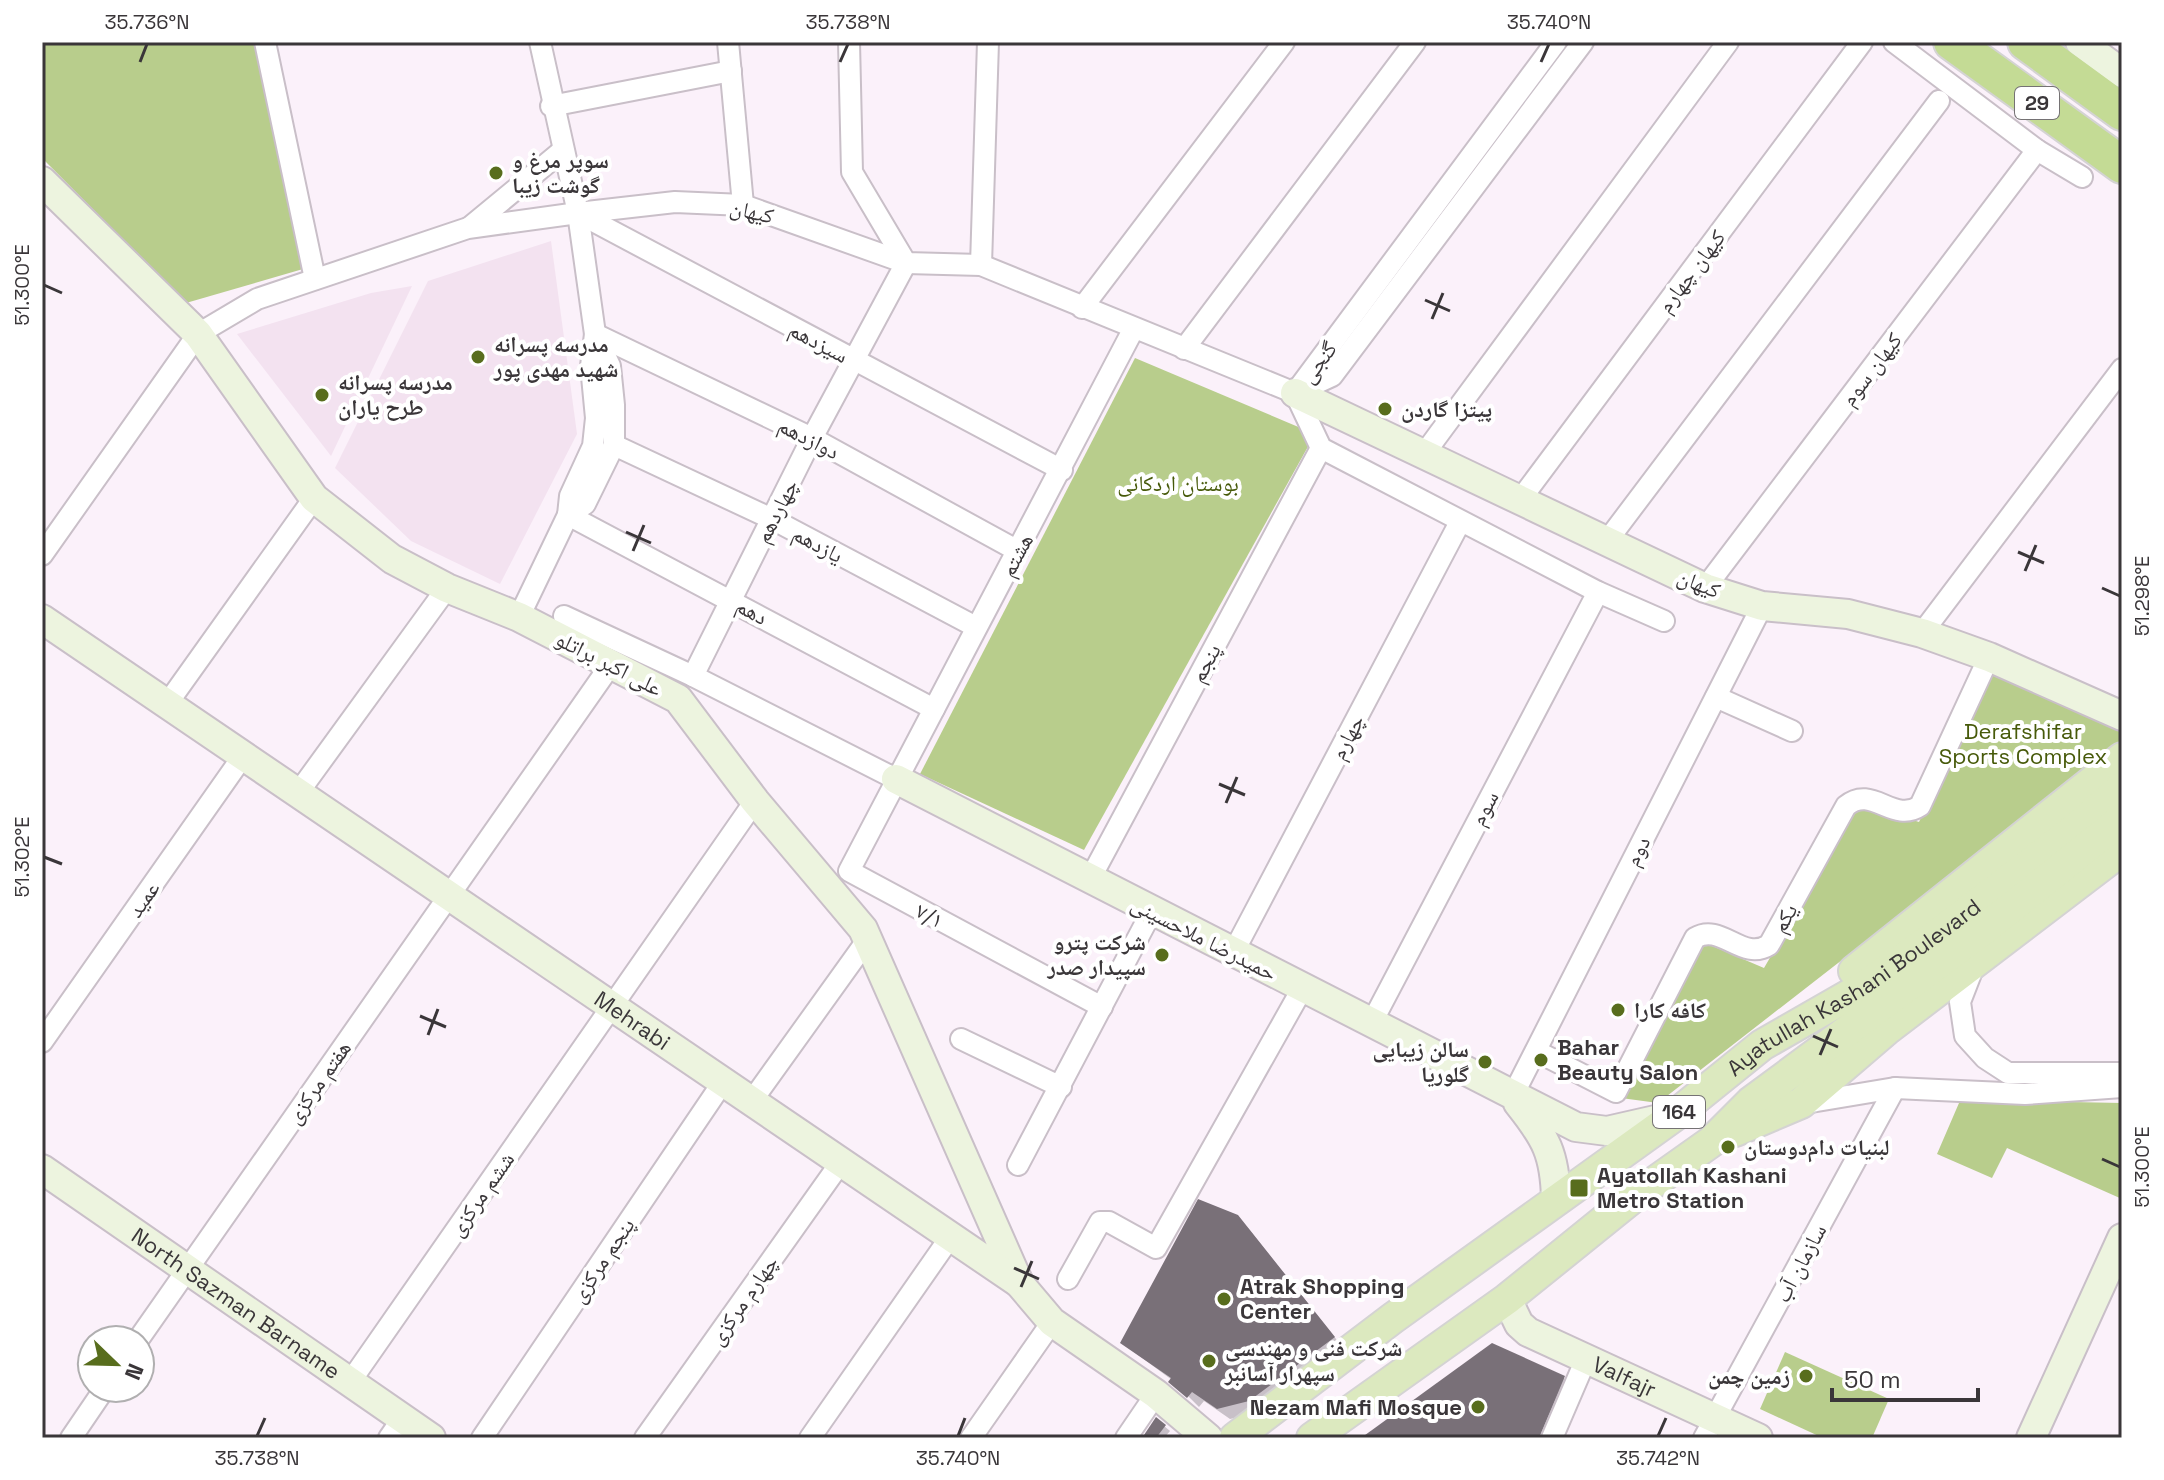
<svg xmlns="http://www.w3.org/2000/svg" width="2164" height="1480" viewBox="0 0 2164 1480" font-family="'Space Grotesk','Noto Naskh Arabic',sans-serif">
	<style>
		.built { fill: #f3e2f0 }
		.green { fill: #b8cd8c }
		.shadow { fill: #0003 }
		.building { fill: #797078 }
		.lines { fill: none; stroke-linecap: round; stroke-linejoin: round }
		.street-casing { stroke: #c9bfc8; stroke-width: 24 }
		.secondary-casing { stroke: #c9bfc8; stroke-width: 32 }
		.primary-casing { stroke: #d4d3d3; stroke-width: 34 }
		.highway-casing { stroke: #d4d3d3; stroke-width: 40 }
		.street { stroke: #fff; stroke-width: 20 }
		.secondary { stroke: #edf4df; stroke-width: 28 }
		.primary { stroke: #dce9bf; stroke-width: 30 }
		.highway { stroke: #c4db95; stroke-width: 36 }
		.ticks { fill: none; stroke: #3a3639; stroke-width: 3 }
		.poi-dot { fill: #586d1d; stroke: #fff; stroke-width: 3 }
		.labels { text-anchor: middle; stroke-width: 8; stroke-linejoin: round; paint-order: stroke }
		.shield { fill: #fff; stroke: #757274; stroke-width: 2 }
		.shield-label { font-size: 20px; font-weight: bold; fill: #3a3639 }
		.poi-label { font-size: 22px; font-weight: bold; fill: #3a3639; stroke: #fff; text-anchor: start }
		.street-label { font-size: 22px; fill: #3a3639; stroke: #fff }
		.park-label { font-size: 22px; fill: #475a0a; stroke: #fff }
		.neatline { fill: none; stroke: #3a3639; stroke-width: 3 }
		.ticks-label { font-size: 20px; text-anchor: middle; fill: #3a3639 }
	</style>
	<rect width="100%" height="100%" fill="#fbf1fa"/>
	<g class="built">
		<path d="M551 241 577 434 500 584 411 541 335 468 428 281Z"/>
		<path d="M412 286 331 456 237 334 371 293Z"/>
	</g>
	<g class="green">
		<path d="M42 42H258L303 269 186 303 42 158Z"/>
		<path d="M1135 358 1315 434 1084 850 920 774Z"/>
		<path d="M1994 665 2122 723V742L1658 1103 1621 1098 1703 942 1764 968 1860 803 1919 822Z"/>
		<path d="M2014 1101 2122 1103V1199L2007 1148 1992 1178 1937 1154 1959 1103Z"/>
		<path d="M1785 1352 1889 1399 1872 1438H1823L1760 1409Z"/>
	</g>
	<g class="shadow">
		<path d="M1248 1228 1344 1349 1260 1412 1230 1419 1204 1401 1199 1407 1172 1380 1122 1343Z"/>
		<path d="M1563 1377 1574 1388 1553 1438H1364Z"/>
		<path d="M1157 1420 1170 1431 1164 1438H1144Z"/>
	</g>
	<g class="building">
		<path d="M1198 1199 1238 1215 1335 1337 1249 1401 1217 1409 1192 1392 1187 1398 1168 1382 1171 1378 1120 1343Z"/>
		<path d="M1492 1343 1565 1376 1539 1438H1361Z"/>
		<path d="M1156 1417 1166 1425 1156 1438H1142Z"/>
	</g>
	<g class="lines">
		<g class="street-casing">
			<g id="street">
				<path d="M265 42 315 279"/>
				<path d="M540 42 578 213 595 334 610 366 614 405V445L585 504 568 515"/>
				<path d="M728 42 743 205"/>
				<path d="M849 42 852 172 906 263"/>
				<path d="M1894 42 2037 150 2082 177"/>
				<path d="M551 106 731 71"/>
				<path d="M578 213 1062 470"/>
				<path d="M470 227 562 151"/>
				<path d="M981 265 988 42"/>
				<path d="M1082 308 1284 42"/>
				<path d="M595 334 812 438 1018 551"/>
				<path d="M1184 349 1415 42"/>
				<path d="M1298 389 1556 42"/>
				<path d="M1295 393 1332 376 1583 42"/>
				<path d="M614 445 772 519 976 627"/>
				<path d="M1424 454 1728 42"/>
				<path d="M1520 500 1862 42"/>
				<path d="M568 515 934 709"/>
				<path d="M1607 541 1939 101"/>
				<path d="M42 555 198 334 257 299 468 228 578 213 675 202 743 205 906 263 981 265 1295 393 1321 448 1598 592 1664 621"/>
				<path d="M1705 588 2037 150"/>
				<path d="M564 616 693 676 896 779"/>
				<path d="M519 617 568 515 570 496 593 446 596 418 591 366 595 334"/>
				<path d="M1922 633 2122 369"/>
				<path d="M693 676 812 438 906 263"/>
				<path d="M1716 697 1792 731"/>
				<path d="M167 704 314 498"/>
				<path d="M298 793 447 588"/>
				<path d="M1090 879 1321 448"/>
				<path d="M1233 953 1460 522"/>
				<path d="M1974 966 1960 1002 1965 1036 1985 1058 2008 1073H2122"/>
				<path d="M1102 1007 849 871 1133 330"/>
				<path d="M1371 1024 1598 592"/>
				<path d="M961 1039 1061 1087"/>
				<path d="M42 1042 243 756"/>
				<path d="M1536 1051 1616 1092 1695 938C1721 922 1742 962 1769 945L1846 806C1872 784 1893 824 1920 806L1989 657"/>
				<path d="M1512 1097 1762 606"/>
				<path d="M751 1102 868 939"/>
				<path d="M1805 1103 1895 1088 2025 1094 2122 1087"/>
				<path d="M1018 1165 1152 911"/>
				<path d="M1068 1279 1100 1222H1109L1156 1248 1302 989"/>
				<path d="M138 1340 612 663"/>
				<path d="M350 1382 755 801"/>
				<path d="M71 1438 105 1388"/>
				<path d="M389 1438 403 1418"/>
				<path d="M482 1438 723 1082"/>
				<path d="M645 1438 841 1162"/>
				<path d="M810 1438 951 1236"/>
				<path d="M971 1438 1052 1322"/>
				<path d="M1126 1438 1156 1394"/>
				<path d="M1552 1438 1586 1359"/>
				<path d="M1704 1438 1895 1088"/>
			</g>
		</g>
		<g class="secondary-casing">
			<g id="secondary">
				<path d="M2080 42 2122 73"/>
				<path d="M42 181 198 334 314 498 392 559 447 588 519 617 678 699 755 801 863 929 1019 1283"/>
				<path d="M1295 393 1705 588 1762 606 1848 614 1922 633 1989 657 2122 716"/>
				<path id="s1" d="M42 619 1019 1283 1052 1322 1156 1394 1208 1438"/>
				<path d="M896 779 1576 1127 1607 1131 1673 1116"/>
				<path d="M1518 1103C1546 1138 1555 1154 1556 1199"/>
				<path id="s2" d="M42 1169 431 1438"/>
				<path id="s3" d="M1507 1299 1519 1324 1528 1332 1758 1438"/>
				<path d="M2031 1438 2122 1238"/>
			</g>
		</g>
		<g class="primary-casing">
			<g id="primary">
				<path d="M1854 971 2122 758"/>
				<path d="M1735 1131 1801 1103 1886 1030 2122 850"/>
				<path id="s4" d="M1235 1438 1393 1318 1674 1116 1762 1045 1865 986 1943 930 2076 828 2122 787"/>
				<path d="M1312 1438 1507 1299 1632 1198 1711 1142 1751 1102 1978 934 2122 819"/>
			</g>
		</g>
		<g class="highway-casing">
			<g id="highway">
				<path d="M1952 42 2122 165"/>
				<path d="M2026 42 2122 112"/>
			</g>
		</g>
		<use href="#street" class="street"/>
		<use href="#secondary" class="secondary"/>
		<use href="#primary" class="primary"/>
		<use href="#highway" class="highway"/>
	</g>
	<path class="ticks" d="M140 62 147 44M840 62 848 44M1541 62 1549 44M44 285 62 293M1425 300 1450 311M1432 319 1443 293M626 532 651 543M633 551 644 525M2018 552 2044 563M2025 571 2036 545M2102 588 2120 596M1219 784 1245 795M1226 803 1237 777M44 857 62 864M420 1016 446 1027M428 1035 438 1009M1813 1036 1838 1047M1820 1055 1831 1029M2102 1159 2120 1167M1014 1268 1039 1279M1021 1287 1032 1261M257 1436 265 1418M958 1436 965 1418M1658 1436 1666 1418"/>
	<g class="poi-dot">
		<circle cx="496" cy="173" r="8"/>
		<circle cx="478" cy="357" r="8"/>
		<circle cx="322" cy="395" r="8"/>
		<circle cx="1385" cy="409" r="8"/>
		<circle cx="1162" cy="955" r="8"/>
		<circle cx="1618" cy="1010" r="8"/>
		<circle cx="1541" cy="1060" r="8"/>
		<circle cx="1485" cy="1062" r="8"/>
		<circle cx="1728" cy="1147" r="8"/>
		<rect x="1569" y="1178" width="20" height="20" rx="4"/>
		<circle cx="1224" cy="1299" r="8"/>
		<circle cx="1209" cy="1361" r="8"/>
		<circle cx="1806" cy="1376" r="8"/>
		<circle cx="1478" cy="1407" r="8"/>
	</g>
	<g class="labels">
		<g class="shield">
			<rect x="2015" y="87" width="44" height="32" rx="6"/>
			<rect x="1653" y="1096" width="52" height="32" rx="6"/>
		</g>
		<g class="shield-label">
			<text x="2037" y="110">29</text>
			<text x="1679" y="1119">164</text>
		</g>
		<g class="poi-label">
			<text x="512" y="168">سوپر مرغ و<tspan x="512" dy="25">گوشت زیبا</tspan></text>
			<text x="494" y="352">مدرسه پسرانه<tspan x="494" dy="25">شهید مهدی پور</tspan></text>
			<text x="338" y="390">مدرسه پسرانه<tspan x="338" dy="25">طرح یاران</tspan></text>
			<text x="1401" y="417">پیتزا گاردن</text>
			<text x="1146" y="950" text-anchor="end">شرکت پترو<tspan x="1146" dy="25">سپیدار صدر</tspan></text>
			<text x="1634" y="1018">کافه کارا</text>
			<text x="1557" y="1055">Bahar<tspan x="1557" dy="25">Beauty Salon</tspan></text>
			<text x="1469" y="1057" text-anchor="end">سالن زیبایی<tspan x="1469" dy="25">گلوريا</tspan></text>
			<text x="1744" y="1155">لبنیات دام‌دوستان</text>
			<text x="1597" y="1183">Ayatollah Kashani<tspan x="1597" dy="25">Metro Station</tspan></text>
			<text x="1240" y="1294">Atrak Shopping<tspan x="1240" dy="25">Center</tspan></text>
			<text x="1225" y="1356">شرکت فنی و مهندسی<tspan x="1225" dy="25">سپهرار آسانبر</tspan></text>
			<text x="1790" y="1384" text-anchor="end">زمین چمن</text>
			<text x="1462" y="1415" text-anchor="end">Nezam Mafi Mosque</text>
		</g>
		<g class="street-label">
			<text transform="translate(752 211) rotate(13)" y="8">کیهان</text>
			<text transform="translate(1691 271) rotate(-53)" y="8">کیهان چهارم</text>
			<text transform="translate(819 342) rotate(28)" y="8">سیزدهم</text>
			<text transform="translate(1318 362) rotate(-53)" y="8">گنجی</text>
			<text transform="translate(1871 369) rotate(-53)" y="8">کیهان سوم</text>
			<text transform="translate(809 438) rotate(27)" y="8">دوازدهم</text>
			<text transform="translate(776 511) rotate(-63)" y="8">چهاردهم</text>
			<text transform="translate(818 544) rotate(28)" y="8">یازدهم</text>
			<text transform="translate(1016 555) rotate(-62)" y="8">هشتم</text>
			<text transform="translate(1699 583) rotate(22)" y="8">کیهان</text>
			<text transform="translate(752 611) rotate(28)" y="8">دهم</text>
			<text transform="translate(609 663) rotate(27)" y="8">علی اکبر براتلو</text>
			<text transform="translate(1205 663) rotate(-62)" y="8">پنجم</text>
			<text transform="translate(1347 737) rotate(-62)" y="8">چهارم</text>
			<text transform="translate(1484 808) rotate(-62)" y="8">سوم</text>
			<text transform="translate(1637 851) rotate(-63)" y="8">دوم</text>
			<text transform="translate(143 899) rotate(-55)" y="8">عمید</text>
			<text transform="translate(930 915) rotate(28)" y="8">۷/۱</text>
			<text transform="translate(1784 918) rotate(-61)" y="8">یکم</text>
			<text transform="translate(1204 938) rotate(27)" y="8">حمیدرضا ملاحسینی</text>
			<text dy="8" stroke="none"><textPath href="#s4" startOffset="766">Ayatullah Kashani Boulevard</textPath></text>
			<text dy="8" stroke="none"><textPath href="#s1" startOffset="714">Mehrabi</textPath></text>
			<text transform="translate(318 1082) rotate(-55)" y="8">هفتم مرکزی</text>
			<text transform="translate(481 1194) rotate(-55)" y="8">ششم مرکزی</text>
			<text transform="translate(602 1260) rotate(-56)" y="8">پنجم مرکزی</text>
			<text transform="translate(1800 1263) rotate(-62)" y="8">سازمان آب</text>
			<text transform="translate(743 1300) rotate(-55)" y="8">چهارم مرکزی</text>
			<text dy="8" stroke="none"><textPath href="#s2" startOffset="236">North Sazman Barname</textPath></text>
			<text dy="8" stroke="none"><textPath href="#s3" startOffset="146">Valfajr</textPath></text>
		</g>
		<g class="park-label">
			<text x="1178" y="491">بوستان اردکانی</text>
			<text x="2023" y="739">Derafshifar<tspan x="2023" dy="25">Sports Complex</tspan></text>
		</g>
	</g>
	<rect width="2164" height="1480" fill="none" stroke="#ffffff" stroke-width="88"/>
	<g transform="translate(116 1364) rotate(113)"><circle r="38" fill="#ffffff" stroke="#b0afb0" stroke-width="2"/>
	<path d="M0-6L14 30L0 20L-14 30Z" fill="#586d1d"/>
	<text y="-12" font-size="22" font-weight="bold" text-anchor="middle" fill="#3a3639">N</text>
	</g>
	<path d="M1832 1388v12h146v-12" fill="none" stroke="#3a3639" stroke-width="4"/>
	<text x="1844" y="1388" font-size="24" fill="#3a3639" stroke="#ffffff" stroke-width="6" paint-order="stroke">50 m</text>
	<rect x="44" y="44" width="2076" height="1392" class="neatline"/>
	<g class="ticks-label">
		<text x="147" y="29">35.736°N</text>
		<text x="848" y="29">35.738°N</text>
		<text x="1549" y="29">35.740°N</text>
		<text transform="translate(22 285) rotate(-90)" y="7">51.300°E</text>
		<text transform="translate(2142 596) rotate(-90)" y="7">51.298°E</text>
		<text transform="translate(22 857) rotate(-90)" y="7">51.302°E</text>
		<text transform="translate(2142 1167) rotate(-90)" y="7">51.300°E</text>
		<text x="257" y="1465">35.738°N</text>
		<text x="958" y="1465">35.740°N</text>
		<text x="1658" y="1465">35.742°N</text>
	</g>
</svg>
